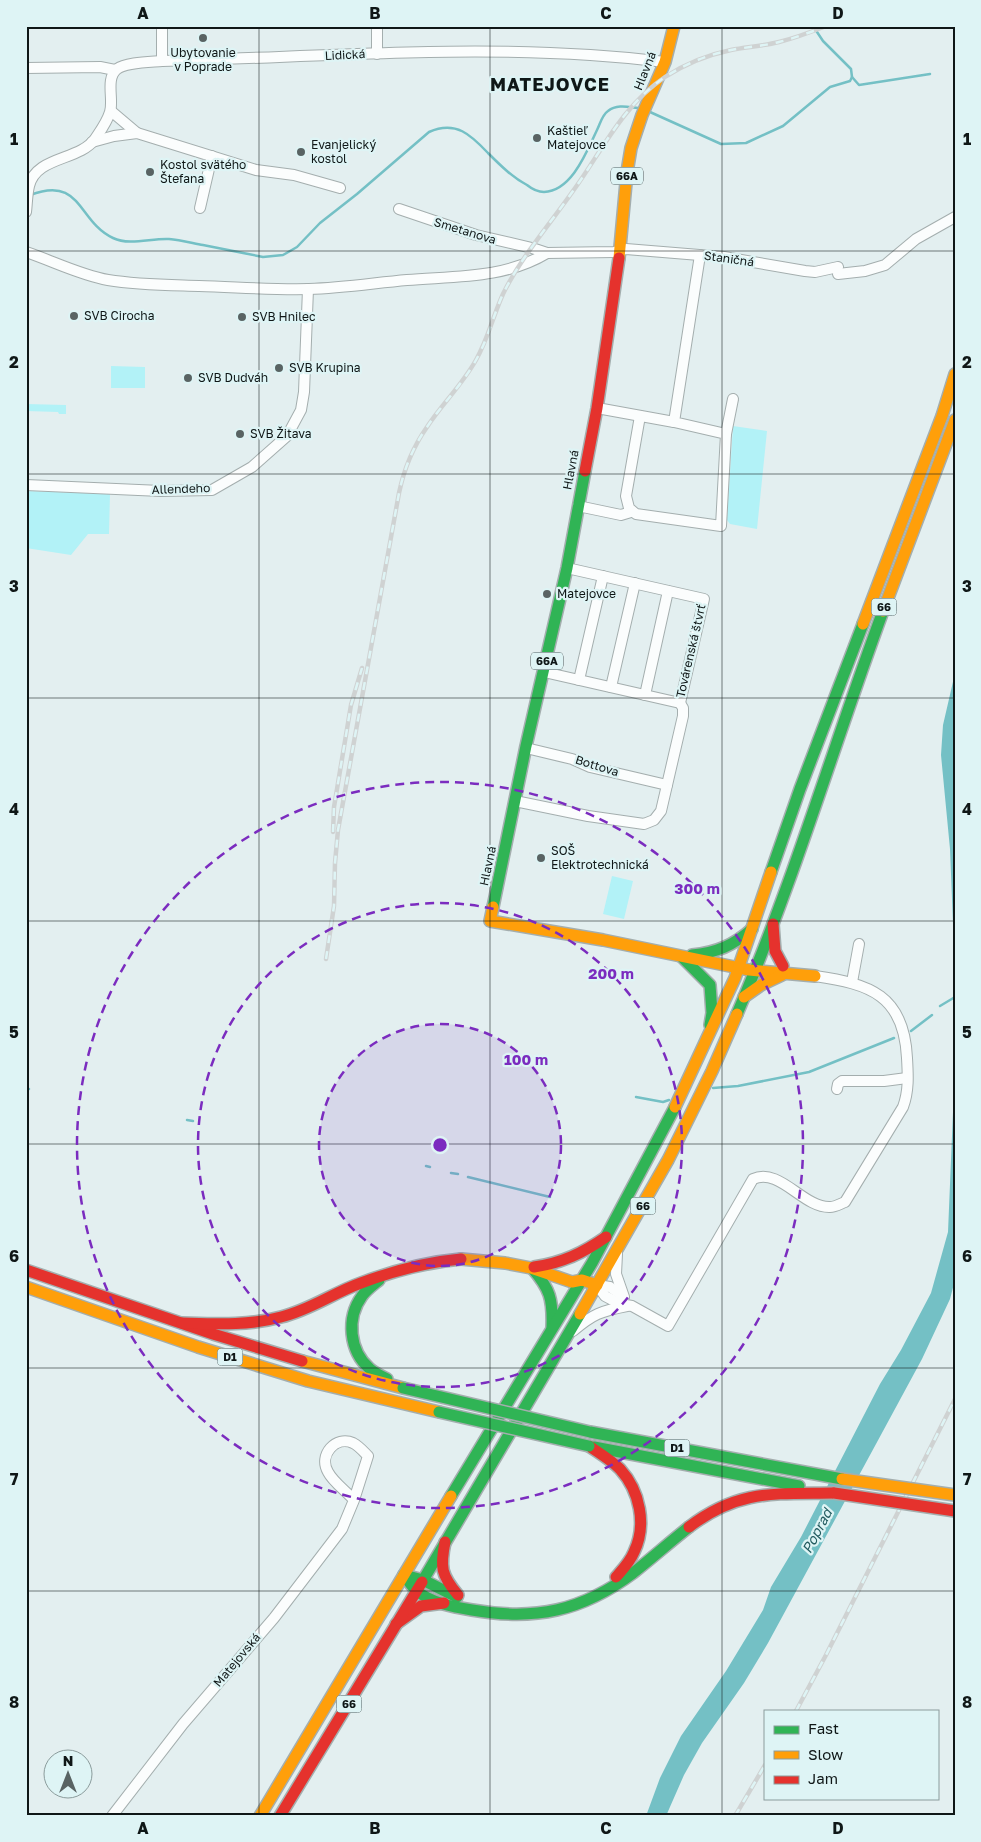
<svg xmlns="http://www.w3.org/2000/svg" width="981" height="1842" viewBox="0 0 981 1842" font-family="'Golos Text',sans-serif">
	<style>
		.green { fill: #b2f2f7 }
		.water { fill: #74c0c5 }
		.lines { fill: none; stroke-linecap: round; stroke-linejoin: round }
		.stream { stroke: #74c0c5; stroke-width: 2.5 }
		.street-casing { stroke: #a4aeae; stroke-width: 12 }
		.fast-casing { stroke: #a4aeae; stroke-width: 14 }
		.slow-casing { stroke: #a4aeae; stroke-width: 14 }
		.jam-casing { stroke: #a4aeae; stroke-width: 14 }
		.street { stroke: #fbfdfd; stroke-width: 10 }
		.fast { stroke: #30b455; stroke-width: 11 }
		.slow { stroke: #ff9f0a; stroke-width: 11 }
		.jam { stroke: #e5322d; stroke-width: 11 }
		.rail-casing { stroke: #cfd2d2; stroke-width: 4.5 }
		.rail { stroke: #def4f5; stroke-width: 2.5; stroke-dasharray: 8; stroke-linecap: butt }
		.fast-bridge-casing { stroke: #a4aeae; stroke-width: 14; stroke-linecap: butt }
		.slow-bridge-casing { stroke: #a4aeae; stroke-width: 14; stroke-linecap: butt }
		.jam-bridge-casing { stroke: #a4aeae; stroke-width: 14; stroke-linecap: butt }
		.fast-bridge { stroke: #30b455; stroke-width: 11 }
		.slow-bridge { stroke: #ff9f0a; stroke-width: 11 }
		.jam-bridge { stroke: #e5322d; stroke-width: 11 }
		.grid { fill: none; stroke: #0f1717; stroke-width: 1; stroke-opacity: 0.55 }
		.ring { fill: none; stroke: #7b2cbf; stroke-width: 2.5; stroke-dasharray: 9 6 }
		.poi-dot { fill: #596363; stroke: #def4f5; stroke-width: 2 }
		.labels { text-anchor: middle; stroke-width: 4.5; stroke-linejoin: round; paint-order: stroke }
		.shield { fill: #def4f5; stroke: #4d595a; stroke-width: 1 }
		.shield-label { font-size: 11px; font-weight: bold; fill: #0f1717 }
		.poi-label { font-size: 12px; fill: #0f1717; stroke: #def4f5; text-anchor: start }
		.street-label { font-size: 12px; fill: #0f1717; stroke: #def4f5 }
		.water-label { font-size: 14px; font-style: italic; fill: #245d61; stroke: #def4f5 }
		.district-label { font-size: 18px; font-weight: bold; letter-spacing: 1px; fill: #0f1717; stroke: #def4f5 }
		.centre { fill: #7b2cbf; stroke: #def4f5; stroke-width: 2.5 }
		.ring-label { font-size: 15px; text-anchor: middle; font-weight: bold; fill: #7b2cbf; stroke: #def4f5; stroke-width: 4.5; stroke-linejoin: round; paint-order: stroke }
		.neatline { fill: none; stroke: #0f1717; stroke-width: 2 }
		.grid-label { font-size: 16px; text-anchor: middle; font-weight: bold; fill: #0f1717 }
	</style>
	<rect width="100%" height="100%" fill="#e3eff0"/>
	<g class="green">
		<path d="M111 366 145 367V388H111Z"/>
		<path d="M26 404 66 405V414H59L58 412 26 411Z"/>
		<path d="M733 426 767 431 757 529 730 524 727 520Z"/>
		<path d="M26 491 110 494 109 534H88L71 555 26 548Z"/>
		<path d="M612 876 633 881 624 919 603 914Z"/>
	</g>
	<g class="water">
		<path d="M955 673V974L950 849 941 755 943 725Z"/>
		<path d="M955 980V1280L950 1299 922 1359 876 1444 768 1643 744 1683 702 1743 684 1775 666 1816H646L660 1778 681 1736 726 1671 763 1610 771 1587 801 1537 880 1384 901 1350 931 1293 948 1232 955 1064 953 1016Z"/>
	</g>
	<g class="lines">
		<g class="stream">
			<path d="M852 77 859 85 930 74"/>
			<path d="M650 112 721 144 746 143 783 126 830 87 850 81 852 77 851 69 823 41 813 26"/>
			<path d="M30 195C82 175 77 221 113 238 130 246 151 238 169 239 180 240 192 243 203 245 223 249 243 253 263 257L283 255 297 247 320 223 357 194 429 132C456 120 471 135 488 153 500 165 512 177 527 185 532 189 538 192 544 192 572 191 587 151 597 130 600 124 602 115 608 111 617 104 628 107 638 108"/>
			<path d="M940 1006 955 997"/>
			<path d="M911 1031 932 1015"/>
			<path d="M713 1088 738 1086 809 1072 894 1038"/>
			<path d="M26 1089H29"/>
			<path d="M636 1097 663 1102 669 1100"/>
			<path d="M187 1120 193 1121"/>
			<path d="M426 1166 430 1167"/>
			<path d="M451 1173 458 1174"/>
			<path d="M468 1177 550 1197"/>
		</g>
		<g class="street-casing">
			<g id="street">
				<path d="M377 54V26"/>
				<path d="M162 61V26"/>
				<path d="M26 68 100 67 115 70"/>
				<path d="M111 111 137 133"/>
				<path d="M92 142 114 136 137 133 256 170 294 175 340 188"/>
				<path d="M200 208 212 156"/>
				<path d="M399 209 476 235 532 248 547 253 614 252 626 249 724 257 805 271 815 272 838 267"/>
				<path d="M26 212C27 204 27 194 29 186 36 156 79 161 95 139 101 130 107 122 110 112 114 99 105 79 117 69 126 62 151 62 162 61 329 57 498 41 665 62"/>
				<path d="M26 252C53 261 80 275 108 280 138 285 169 285 199 286 236 287 272 290 309 289 342 288 374 283 407 280 455 276 504 279 547 253"/>
				<path d="M838 274 865 271 885 265 916 239 955 217"/>
				<path d="M597 408 674 422"/>
				<path d="M640 416 626 496 629 508 636 514 721 526 726 434 674 422 700 255"/>
				<path d="M726 434 733 399"/>
				<path d="M26 485 161 491 212 490 252 467 287 436 301 410 304 392 308 289"/>
				<path d="M578 506 621 515 631 512"/>
				<path d="M567 568 704 599 680 703"/>
				<path d="M544 672 680 703"/>
				<path d="M579 680 603 576"/>
				<path d="M611 687 635 583"/>
				<path d="M645 695 668 591"/>
				<path d="M526 748 572 759 590 767 667 785"/>
				<path d="M515 801 588 816 644 824 654 820 661 811 683 716V708L680 703"/>
				<path d="M852 982 859 944"/>
				<path d="M837 1089 838 1084 842 1081H884L907 1078"/>
				<path d="M617 1254 616 1274 624 1297"/>
				<path d="M597 1285 605 1296 620 1304 632 1306 668 1326 753 1179C780 1167 803 1208 830 1207 835 1207 840 1204 845 1202L903 1107C909 1091 908 1075 907 1058 904 995 870 984 815 976"/>
				<path d="M597 1285 610 1287 623 1296"/>
				<path d="M573 1331C593 1314 601 1311 627 1306"/>
				<path d="M112 1816 183 1724 274 1618 342 1529 354 1500 368 1456C364 1452 359 1446 353 1443 336 1435 318 1455 328 1472 333 1482 346 1491 354 1500"/>
			</g>
		</g>
		<g class="fast-casing">
			<g id="fast">
				<path d="M771 872 800 789 863 624"/>
				<path d="M493 907 526 746 567 568 585 471"/>
				<path d="M692 955C716 953 734 945 752 929"/>
				<path d="M682 957 710 985 712 1013 710 1025"/>
				<path d="M737 1014C793 883 834 745 883 611"/>
				<path d="M532 1268C550 1289 553 1299 552 1327"/>
				<path d="M379 1280C373 1285 366 1290 362 1296 346 1318 349 1351 370 1369 375 1373 381 1376 387 1379"/>
				<path d="M594 1447 799 1486"/>
				<path d="M451 1496 592 1263 675 1107"/>
				<path d="M404 1575C408 1580 411 1586 416 1590 430 1603 454 1607 472 1610 535 1621 582 1611 633 1573 652 1558 670 1542 689 1527"/>
				<path d="M404 1575 423 1580 457 1597"/>
				<path d="M422 1582 580 1314"/>
			</g>
		</g>
		<g class="slow-casing">
			<g id="slow">
				<path d="M619 258 627 172 631 148 642 115 665 62 674 26"/>
				<path d="M883 611 955 420"/>
				<path d="M863 624 942 416 955 374"/>
				<path d="M493 907 490 921 603 940 749 970 815 976"/>
				<path d="M744 997 761 985 782 975"/>
				<path d="M675 1107 735 978 771 872"/>
				<path d="M461 1259 505 1263 531 1268 572 1282 582 1280 597 1285"/>
				<path d="M26 1287 198 1347 308 1381 439 1412"/>
				<path d="M580 1314 668 1160 712 1071 737 1014"/>
				<path d="M302 1361 403 1388"/>
				<path d="M260 1816 451 1496"/>
			</g>
		</g>
		<g class="jam-casing">
			<g id="jam">
				<path d="M585 471 597 408 619 258"/>
				<path d="M773 924 775 951 783 966"/>
				<path d="M534 1267C562 1263 583 1253 606 1237"/>
				<path d="M26 1270 213 1334 302 1361"/>
				<path d="M182 1323C215 1324 248 1326 281 1317 310 1310 333 1293 361 1283 393 1271 427 1262 461 1259"/>
				<path d="M589 1446C599 1453 611 1460 620 1469 640 1491 647 1525 634 1552 630 1562 623 1569 616 1577"/>
				<path d="M689 1527C739 1489 775 1494 834 1493"/>
				<path d="M445 1542C440 1567 441 1575 458 1595"/>
				<path d="M396 1624 421 1606 444 1603"/>
				<path d="M280 1816 422 1582"/>
			</g>
		</g>
		<use href="#street" class="street"/>
		<use href="#fast" class="fast"/>
		<use href="#slow" class="slow"/>
		<use href="#jam" class="jam"/>
		<g class="rail-casing">
			<g id="rail">
				<path d="M333 832 334 807 351 705 362 668"/>
				<path d="M326 959 334 906 335 863 338 830 399 493C404 469 413 447 427 427 442 404 462 385 476 360 488 339 493 316 503 294 521 257 550 224 573 191 602 151 622 106 665 77 685 64 707 55 731 50 747 47 763 46 779 42 795 38 811 32 826 26"/>
				<path d="M796 1711 826 1655 955 1399"/>
				<path d="M735 1816 765 1765"/>
			</g>
		</g>
		<use href="#rail" class="rail"/>
		<g class="fast-bridge-casing">
			<g id="fast-bridge">
				<path d="M403 1388 590 1432 842 1479"/>
				<path d="M439 1412 589 1446"/>
			</g>
		</g>
		<g class="slow-bridge-casing">
			<path id="slow-bridge" d="M842 1479 955 1495"/>
		</g>
		<g class="jam-bridge-casing">
			<path id="jam-bridge" d="M834 1493 955 1511"/>
		</g>
		<use href="#fast-bridge" class="fast-bridge"/>
		<use href="#slow-bridge" class="slow-bridge"/>
		<use href="#jam-bridge" class="jam-bridge"/>
	</g>
	<path class="grid" d="M259 26V1816M490 26V1816M722 26V1816M26 251H955M26 474H955M26 698H955M26 921H955M26 1144H955M26 1368H955M26 1591H955"/>
	<circle cx="440" cy="1145" r="121" fill="#7b2cbf" fill-opacity=".12"/>
	<g class="ring">
		<circle cx="440" cy="1145" r="121"/>
		<circle cx="440" cy="1145" r="242"/>
		<circle cx="440" cy="1145" r="363"/>
	</g>
	<g class="poi-dot">
		<circle cx="203" cy="38" r="5"/>
		<circle cx="537" cy="138" r="5"/>
		<circle cx="301" cy="152" r="5"/>
		<circle cx="150" cy="172" r="5"/>
		<circle cx="74" cy="316" r="5"/>
		<circle cx="242" cy="317" r="5"/>
		<circle cx="279" cy="368" r="5"/>
		<circle cx="188" cy="378" r="5"/>
		<circle cx="240" cy="434" r="5"/>
		<circle cx="547" cy="594" r="5"/>
		<circle cx="541" cy="858" r="5"/>
	</g>
	<g class="labels">
		<g class="shield">
			<rect x="611" y="167.5" width="32" height="17" rx="4"/>
			<rect x="871.5" y="598.5" width="25" height="17" rx="4"/>
			<rect x="531" y="652.5" width="32" height="17" rx="4"/>
			<rect x="630.5" y="1197.5" width="25" height="17" rx="4"/>
			<rect x="217.5" y="1348.5" width="25" height="17" rx="4"/>
			<rect x="664.5" y="1439.5" width="25" height="17" rx="4"/>
			<rect x="336.5" y="1695.5" width="25" height="17" rx="4"/>
		</g>
		<g class="shield-label">
			<text x="627" y="180">66A</text>
			<text x="884" y="611">66</text>
			<text x="547" y="665">66A</text>
			<text x="643" y="1210">66</text>
			<text x="230" y="1361">D1</text>
			<text x="677" y="1452">D1</text>
			<text x="349" y="1708">66</text>
		</g>
		<g class="poi-label">
			<text x="203" y="57" text-anchor="middle">Ubytovanie<tspan x="203" dy="14">v Poprade</tspan></text>
			<text x="547" y="135">Kaštieľ<tspan x="547" dy="14">Matejovce</tspan></text>
			<text x="311" y="149">Evanjelický<tspan x="311" dy="14">kostol</tspan></text>
			<text x="160" y="169">Kostol svätého<tspan x="160" dy="14">Štefana</tspan></text>
			<text x="84" y="320">SVB Cirocha</text>
			<text x="252" y="321">SVB Hnilec</text>
			<text x="289" y="372">SVB Krupina</text>
			<text x="198" y="382">SVB Dudváh</text>
			<text x="250" y="438">SVB Žitava</text>
			<text x="557" y="598">Matejovce</text>
			<text x="551" y="855">SOŠ<tspan x="551" dy="14">Elektrotechnická</tspan></text>
		</g>
		<g class="street-label">
			<text transform="translate(345 55) rotate(-3)" y="4">Lidická</text>
			<text transform="translate(645 71) rotate(-68)" y="4">Hlavná</text>
			<text transform="translate(465 231) rotate(17)" y="4">Smetanova</text>
			<text transform="translate(729 259) rotate(8)" y="4">Staničná</text>
			<text transform="translate(571 470) rotate(-79)" y="4">Hlavná</text>
			<text transform="translate(181 489) rotate(-2)" y="4">Allendeho</text>
			<text transform="translate(691 651) rotate(-77)" y="4">Továrenská štvrť</text>
			<text transform="translate(597 766) rotate(17)" y="4">Bottova</text>
			<text transform="translate(488 866) rotate(-78)" y="4">Hlavná</text>
			<text transform="translate(237 1660) rotate(-50)" y="4">Matejovská</text>
		</g>
		<g class="water-label">
			<text transform="translate(817 1531) rotate(-62)" y="5">Poprad</text>
		</g>
		<g class="district-label">
			<text x="550" y="91">MATEJOVCE</text>
		</g>
	</g>
	<circle cx="440" cy="1145" r="8" class="centre"/>
	<g class="ring-label">
		<text x="697" y="894">300 m</text>
		<text x="611" y="979">200 m</text>
		<text x="526" y="1065">100 m</text>
	</g>
	<rect width="981" height="1842" fill="none" stroke="#def4f5" stroke-width="55"/>
	<rect x="764" y="1710" width="175" height="90" fill="#def4f5" stroke="#8b9c9c"/>
	<rect x="774" y="1726" width="25" height="8" fill="#30b455" stroke="#8b9c9c"/>
	<text x="808" y="1734" font-size="15" fill="#0f1717">Fast</text>
	<rect x="774" y="1751" width="25" height="8" fill="#ff9f0a" stroke="#8b9c9c"/>
	<text x="808" y="1760" font-size="15" fill="#0f1717">Slow</text>
	<rect x="774" y="1776" width="25" height="8" fill="#e5322d" stroke="#8b9c9c"/>
	<text x="808" y="1784" font-size="15" fill="#0f1717">Jam</text>
	<g transform="translate(68 1774)"><circle r="24" fill="#def4f5" stroke="#8b9c9c"/>
	<path d="M0-4L9 19L0 12L-9 19Z" fill="#596363"/>
	<text y="-8" font-size="14" font-weight="bold" text-anchor="middle" fill="#0f1717">N</text>
	</g>
	<rect x="28" y="28" width="926" height="1786" class="neatline"/>
	<g class="grid-label">
		<text x="143" y="19">A</text>
		<text x="375" y="19">B</text>
		<text x="606" y="19">C</text>
		<text x="838" y="19">D</text>
		<text x="14" y="145">1</text>
		<text x="967" y="145">1</text>
		<text x="14" y="368">2</text>
		<text x="967" y="368">2</text>
		<text x="14" y="592">3</text>
		<text x="967" y="592">3</text>
		<text x="14" y="815">4</text>
		<text x="967" y="815">4</text>
		<text x="14" y="1038">5</text>
		<text x="967" y="1038">5</text>
		<text x="14" y="1262">6</text>
		<text x="967" y="1262">6</text>
		<text x="14" y="1485">7</text>
		<text x="967" y="1485">7</text>
		<text x="14" y="1708">8</text>
		<text x="967" y="1708">8</text>
		<text x="143" y="1834">A</text>
		<text x="375" y="1834">B</text>
		<text x="606" y="1834">C</text>
		<text x="838" y="1834">D</text>
	</g>
</svg>
